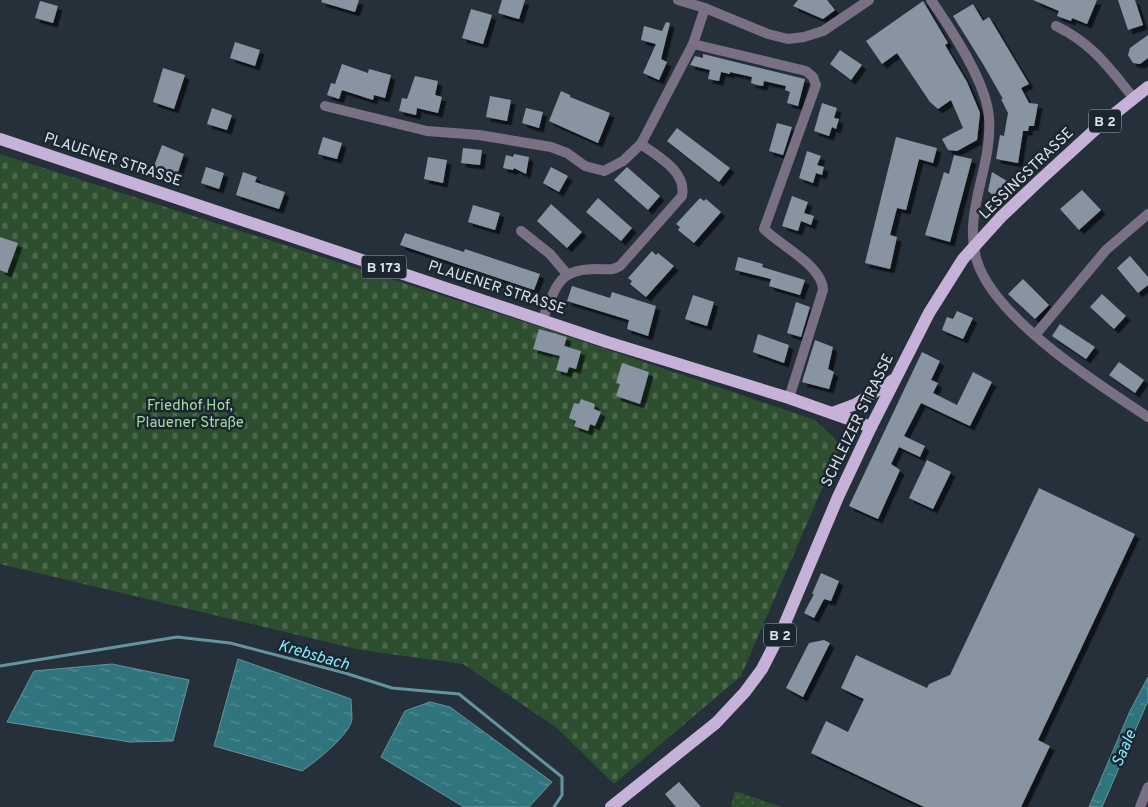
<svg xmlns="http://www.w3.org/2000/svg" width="1148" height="807" viewBox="0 0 1148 807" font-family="Overpass,sans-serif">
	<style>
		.cemetery { fill: url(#cemetery-stones) }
		.garden { fill: url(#garden-dots) }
		.water { fill: url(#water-ripples); stroke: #64959e }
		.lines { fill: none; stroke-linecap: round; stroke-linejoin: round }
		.stream { stroke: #64959e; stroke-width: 3 }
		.building { fill: #8894a2; filter: url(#shadow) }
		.minor { stroke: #7a7083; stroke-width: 10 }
		.primary { stroke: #c6b1d8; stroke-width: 12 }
		.labels { text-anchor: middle; stroke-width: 5; stroke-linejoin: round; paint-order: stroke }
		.shield { fill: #1c2631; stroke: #a2aab2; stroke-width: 1 }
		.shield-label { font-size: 14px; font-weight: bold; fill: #dce3ea }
		.street-label { font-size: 15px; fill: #dce3ea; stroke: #1c2631 }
		.park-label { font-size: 15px; fill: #a2dca3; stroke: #1c2631 }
		.water-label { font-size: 16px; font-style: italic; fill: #84ecfb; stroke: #1c2631 }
	</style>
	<defs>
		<pattern id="cemetery-stones" width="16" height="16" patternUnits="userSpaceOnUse" patternTransform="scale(1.25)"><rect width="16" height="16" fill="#2d4f2f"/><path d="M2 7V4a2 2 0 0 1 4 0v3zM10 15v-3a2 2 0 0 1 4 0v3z" fill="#4b684d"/></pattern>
		<pattern id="garden-dots" width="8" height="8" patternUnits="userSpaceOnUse" patternTransform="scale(1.25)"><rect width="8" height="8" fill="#2d4f2f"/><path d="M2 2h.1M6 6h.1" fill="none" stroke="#4b684d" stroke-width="1.8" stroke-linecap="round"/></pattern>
		<pattern id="water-ripples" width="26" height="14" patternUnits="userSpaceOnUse" patternTransform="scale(1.25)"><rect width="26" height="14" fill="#30747d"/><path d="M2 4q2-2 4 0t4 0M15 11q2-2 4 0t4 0" fill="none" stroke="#578e96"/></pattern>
		<filter id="shadow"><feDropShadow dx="4.5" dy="4.5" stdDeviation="0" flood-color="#0009"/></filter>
	</defs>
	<rect width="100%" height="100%" fill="#25303b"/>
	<path class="cemetery" d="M0 154 547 329 815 420 841 445 741 676 614 784 557 728 463 664 361 650 0 564Z"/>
	<path class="garden" d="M735 791 782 807H731Z"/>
	<g class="water">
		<path d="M238 659 351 699C351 705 352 712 352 719 350 735 315 762 302 771L214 746Z"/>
		<path d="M112 664 189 680 173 741 130 742 7 722 34 671Z"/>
		<path d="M1148 677V701L1102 807H1089L1130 711Z"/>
		<path d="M430 702 450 707 552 782 529 807H464L381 757 405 711Z"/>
	</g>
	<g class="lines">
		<path class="stream" d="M0 666 177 637 230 643 345 673 392 688 459 694 562 777V795L554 807"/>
	</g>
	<g class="building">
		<path d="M322 0H359L355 12 321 2Z"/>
		<path d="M502 0H525L519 19 498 13Z"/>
		<path d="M798 0H827L835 10 823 19 793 6Z"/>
		<path d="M1033 0H1097L1087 24 1072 18 1071 21 1057 16 1059 11Z"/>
		<path d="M1118 0H1135L1143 25 1128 30Z"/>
		<path d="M40 1 58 6 53 23 35 18Z"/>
		<path d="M923 1 948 43 945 45 967 82 980 113 977 140 957 151 948 150 942 139 963 128 951 100 938 109 930 102 897 53 882 64 866 41Z"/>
		<path d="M973 4 983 21 989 17 1029 84 1021 88 1029 103 1038 104 1034 126H1029L1028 131H1023L1018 163 996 159 1000 135 1004 136 1008 113 1001 99H1003L983 64 953 16Z"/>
		<path d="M471 9 492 15 483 44 462 38Z"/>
		<path d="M666 22 670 23 661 59 667 62 659 80 643 73 656 44 641 40 644 26 662 31Z"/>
		<path d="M1148 35V58L1140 64 1133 63 1128 55 1130 48Z"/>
		<path d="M235 42 260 50 255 66 230 58Z"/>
		<path d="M840 50 862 65 851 80 830 64Z"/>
		<path d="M703 54 805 79 798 106 787 103 790 92 785 90 786 86 764 81 763 86 757 85 751 83 752 77 730 72V74L721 72 719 81 708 79 710 70 690 65 695 56 703 58Z"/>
		<path d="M342 64 368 73 369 69 391 75 385 98 374 95 373 100 342 90 339 99 327 95 331 83 335 84Z"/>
		<path d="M163 68 185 75 174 109 153 102Z"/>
		<path d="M415 76 438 81 435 95 442 97 438 113 417 108 416 115 399 111 402 98 407 99Z"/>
		<path d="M561 91 570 95V97L610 113 598 143 549 121Z"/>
		<path d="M490 96 511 100 507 121 486 117Z"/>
		<path d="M822 103 837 108 834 118 839 119 836 129 832 127 829 136 814 131Z"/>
		<path d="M212 108 232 115 227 130 207 124Z"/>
		<path d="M526 108 543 112 539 128 522 123Z"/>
		<path d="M777 123 792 127 783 155 769 151Z"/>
		<path d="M677 128 730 168 719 182 667 141Z"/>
		<path d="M323 137 342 143 337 159 318 154Z"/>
		<path d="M896 137 937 148 933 163 919 159 906 210 897 208 890 235 897 237 890 269 865 263Z"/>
		<path d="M162 145 184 154 176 178 153 169Z"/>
		<path d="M463 148 482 150 480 165 461 163Z"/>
		<path d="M807 151 821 156 817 165 824 167 822 175 816 173 813 183 799 178Z"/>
		<path d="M514 154 529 157 526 174 514 168 513 170 503 168 506 155 513 157Z"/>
		<path d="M954 155 972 159 950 242 925 235 944 172 949 174Z"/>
		<path d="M428 157 447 160 443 183 424 179Z"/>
		<path d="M206 167 224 173 219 189 201 183Z"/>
		<path d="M551 167 568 176 559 192 543 183Z"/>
		<path d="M627 167 660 196 648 210 614 180Z"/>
		<path d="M243 172 257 177 255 182 285 192 279 209 236 195Z"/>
		<path d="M992 172 1012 184 999 200 988 191Z"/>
		<path d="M1082 190 1101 210 1079 230 1060 209Z"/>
		<path d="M792 196 808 202 804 213 814 216 811 225 801 221 798 231 782 226Z"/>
		<path d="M598 198 632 228 621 241 586 212Z"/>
		<path d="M700 198 704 201 706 199 721 212 694 243 678 230 680 227 676 224Z"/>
		<path d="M551 204 582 232 567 248 537 221Z"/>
		<path d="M473 205 500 213 495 230 468 222Z"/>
		<path d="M405 233 464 252 465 249 540 274 534 290 400 245Z"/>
		<path d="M0 237 18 243 7 273 0 270Z"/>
		<path d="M652 251 656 255 658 253 674 266 646 297 630 284 632 281 628 278Z"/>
		<path d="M1130 256 1148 277V285L1138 293 1117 268Z"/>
		<path d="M738 257 763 264 762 267 805 280 800 295 769 286 771 279 735 270Z"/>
		<path d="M1023 279 1049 305 1035 319 1008 294Z"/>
		<path d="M572 286 610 298 612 292 656 306 648 336 627 329 629 320 567 301Z"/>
		<path d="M1102 294 1126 316 1114 329 1090 307Z"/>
		<path d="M693 295 714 302 707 326 685 319Z"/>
		<path d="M796 302 810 307 801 337 787 333Z"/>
		<path d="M957 311 973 318 963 339 942 330 947 317 953 319Z"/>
		<path d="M1060 324 1095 347 1086 359 1052 336Z"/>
		<path d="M539 329 567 337 564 346 581 351 576 369 569 367 567 373 556 370 560 356 533 349Z"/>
		<path d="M758 334 789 345 784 363 753 352Z"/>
		<path d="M815 340 833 347 828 369 834 372 829 389 802 382Z"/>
		<path d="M922 352 940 361 931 380 938 383 933 393 957 405 973 372 992 382 970 426 921 403 904 436 925 446 920 457 899 447 891 464 900 470 878 519 849 506Z"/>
		<path d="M1119 362 1144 380 1135 393 1109 375Z"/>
		<path d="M622 363 649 372 640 404 616 396 620 384 616 383Z"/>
		<path d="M581 399 595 404 594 409 601 412 595 426 590 424 588 431 574 426 576 421 569 418 574 403 579 404Z"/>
		<path d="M927 460 951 472 933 509 909 498Z"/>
		<path d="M1039 488 1135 534 1038 740 1050 746 1021 807H924L811 753 826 721 848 732 864 699 841 688 856 655 927 688 929 684 950 675Z"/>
		<path d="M821 573 839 581 831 601 824 599 814 618 804 613 814 594H812Z"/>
		<path d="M824 640 830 643 803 697 786 688 809 643Z"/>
		<path d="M679 782 701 807H676L665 794Z"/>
	</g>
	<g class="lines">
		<g class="minor">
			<path d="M678 0 705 8 768 34 788 39 804 37 823 31 869 0"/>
			<path d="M931 0C951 29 987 83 989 118 993 167 962 212 977 261 995 319 1098 384 1148 417"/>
			<path d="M1056 26C1092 43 1109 68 1133 97"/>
			<path d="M693 44 806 71 813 77 816 85 764 229C781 246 823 266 823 290L789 398"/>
			<path d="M325 106 427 131 479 135 551 147 567 153 585 166 604 171 623 161 641 144 693 44 705 8"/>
			<path d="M521 231 550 254 567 274"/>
			<path d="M542 320C557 287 556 269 597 269 606 269 612 271 620 266L682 196C687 171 658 157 641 144"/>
			<path d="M1036 334 1106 250 1148 214"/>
			<path d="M1140 807 1148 787"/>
		</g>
		<g class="primary">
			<path d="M0 139 607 342 789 398 871 427"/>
			<path d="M832 413 856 404 893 380"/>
			<path d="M611 807 716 723 745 692 762 669 783 628 838 497 871 427 929 313 963 259 1001 217 1040 180 1098 127 1148 87"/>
		</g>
	</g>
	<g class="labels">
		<g class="shield">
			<rect x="1089" y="109.5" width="32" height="23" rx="4"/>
			<rect x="361.5" y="255.5" width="45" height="23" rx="4"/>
			<rect x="764" y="623.5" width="32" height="23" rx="4"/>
		</g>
		<g class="shield-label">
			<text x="1105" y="126">B 2</text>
			<text x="384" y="272">B 173</text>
			<text x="780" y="640">B 2</text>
		</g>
		<g class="street-label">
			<text transform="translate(113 159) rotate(18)" y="5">PLAUENER STRASSE</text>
			<text transform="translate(1026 173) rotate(-44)" y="5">LESSINGSTRASSE</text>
			<text transform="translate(497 287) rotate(18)" y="5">PLAUENER STRASSE</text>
			<text transform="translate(857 420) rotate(-64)" y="5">SCHLEIZER STRASSE</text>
		</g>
		<g class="park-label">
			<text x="190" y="410">Friedhof Hof,<tspan x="190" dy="17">Plauener Straße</tspan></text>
		</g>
		<g class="water-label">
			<text transform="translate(314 654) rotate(16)" y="6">Krebsbach</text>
			<text transform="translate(1123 748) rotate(-67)" y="6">Saale</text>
		</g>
	</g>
</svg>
